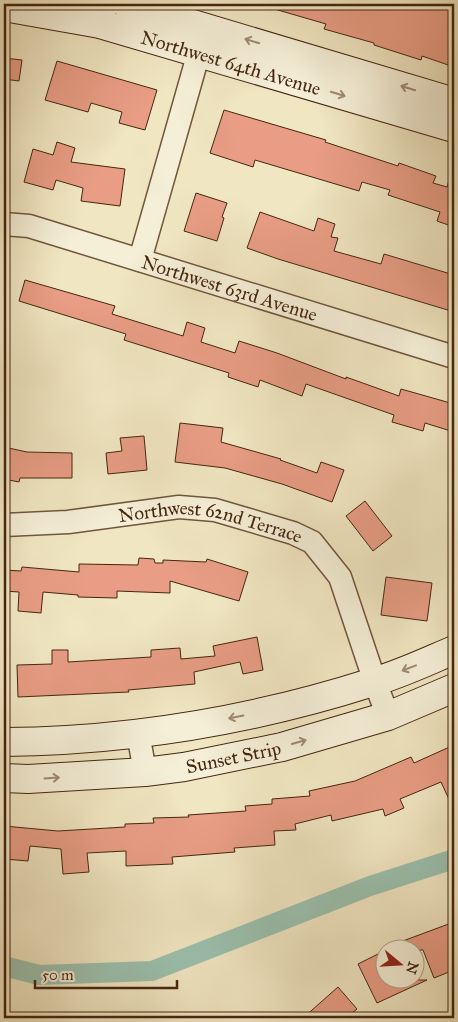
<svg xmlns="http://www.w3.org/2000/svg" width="458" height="1022" viewBox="0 0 458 1022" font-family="'IM FELL Great Primer',serif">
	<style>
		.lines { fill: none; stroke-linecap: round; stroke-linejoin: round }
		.canal { stroke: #9bc0ae; stroke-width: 20 }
		.building { fill: #e89d84; stroke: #452610 }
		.street-casing { stroke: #70563c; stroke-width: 25 }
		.secondary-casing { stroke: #452610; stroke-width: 30 }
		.street { stroke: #f5efd7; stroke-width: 22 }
		.secondary { stroke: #f5efd7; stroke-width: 28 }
		.oneway { stroke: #9d8a74 }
		.labels { text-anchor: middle; stroke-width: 4; stroke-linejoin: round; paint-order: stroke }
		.street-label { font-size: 19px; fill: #452610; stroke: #f5efd7 }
	</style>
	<rect width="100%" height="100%" fill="#f0e6c2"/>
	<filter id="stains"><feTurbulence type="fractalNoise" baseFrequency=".004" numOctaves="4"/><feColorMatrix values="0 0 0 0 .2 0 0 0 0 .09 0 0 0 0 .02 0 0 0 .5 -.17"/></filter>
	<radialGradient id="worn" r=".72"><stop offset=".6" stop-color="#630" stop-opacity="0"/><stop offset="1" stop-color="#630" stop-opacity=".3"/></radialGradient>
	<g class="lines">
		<path class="canal" d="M4 966 39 975 152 971 370 886 454 859"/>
	</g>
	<g class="building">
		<path d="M272 4H454V67L422 56 421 60 374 45V43L324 29 326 24 271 8Z"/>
		<path d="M4 58 22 60 19 81 4 79Z"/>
		<path d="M57 61 157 90 145 130 119 123 122 112 91 103 88 112 45 100Z"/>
		<path d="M224 110 326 140 325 142 398 166 399 163 436 176 433 183 447 187 450 177H454V227L437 221 440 212 388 195 390 190 362 182 359 191 255 160 253 167 210 153Z"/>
		<path d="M57 142 75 148 71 162 125 169 120 206 81 201 83 188 56 180 53 190 24 182 33 149 53 155Z"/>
		<path d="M196 193 227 203 222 217 224 218 217 241 184 231Z"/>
		<path d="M260 212 314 231 318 218 335 224 331 237 338 238 334 251 381 264 384 254 454 275V300L451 311 278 259 247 248Z"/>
		<path d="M25 280 115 306 112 314 183 336 187 322 205 328 201 342 235 353 239 341 277 353 346 379V377L399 396 401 389 454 404V432L425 423 423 431 392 422 394 415 306 384 302 396 260 380 258 387 228 377 229 373 124 340 126 334 19 301Z"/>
		<path d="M180 423 223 428 221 442 281 459 280 460 317 473 321 462 344 470 332 502 282 484 225 468 175 462Z"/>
		<path d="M144 436 147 470 108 474 106 453 122 451 120 438Z"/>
		<path d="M4 447 27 452 72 453V478H20L19 482 4 479Z"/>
		<path d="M365 501 392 536 373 551 346 516Z"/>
		<path d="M139 558 154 559 155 563H163V560L206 562 207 559 248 572 239 601 170 581V593L117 591V598L78 597V595L43 592 41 613 18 611 19 592 4 591V570L21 571 22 567 79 572V564L138 565Z"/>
		<path d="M386 577 432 583 427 621 381 615Z"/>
		<path d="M257 637 263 670 243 674 240 662 194 672 195 684 128 690 129 692 18 697 17 665 52 664V650H68V662L151 657V650L180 648 181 659 215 656 213 646Z"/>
		<path d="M454 745V810L441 782 400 799 404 808 385 816 383 809 332 821 331 815 295 824 296 830 274 831 275 845 234 848 235 852 172 857 173 864 126 866V851L87 853 89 872 63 874 61 849 30 846 28 861 4 859V826L58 831 125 827V824L154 823 153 818 189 817 188 815 246 811 245 806 272 804V799L310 796 309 791 355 781 411 757 414 763Z"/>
		<path d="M454 922V970L434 978 423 950H385L384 948Z"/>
		<path d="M386 950V980H427L377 1003 358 964Z"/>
		<path d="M338 987 357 1009 346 1018H303Z"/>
	</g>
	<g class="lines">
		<g class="street-casing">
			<g id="street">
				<path d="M100 24 107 4"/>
				<path id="s1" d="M4 224 29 226 454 357"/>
				<path d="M140 260 199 52"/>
				<path id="s2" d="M4 525 68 522 179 507 215 510 293 533 312 542 340 577 375 682 388 716"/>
				<path d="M138 733 145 772"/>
			</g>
		</g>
		<g class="secondary-casing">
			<g id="secondary">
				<path d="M126 4 454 102"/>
				<path id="s3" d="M4 7 100 24 454 128"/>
				<path d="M4 742C128 741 254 720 373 682 401 674 428 661 454 650"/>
				<path id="s4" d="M4 778 28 779 145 772 184 767 282 747 388 716 454 688"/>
			</g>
		</g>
		<use href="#street" class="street"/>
		<use href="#secondary" class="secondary"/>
	</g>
	<defs><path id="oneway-shaft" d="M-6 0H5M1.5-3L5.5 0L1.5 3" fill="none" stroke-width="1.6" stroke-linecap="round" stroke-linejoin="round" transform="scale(1.25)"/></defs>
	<g class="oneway">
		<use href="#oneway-shaft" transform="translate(252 41) rotate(-163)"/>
		<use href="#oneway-shaft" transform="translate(408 88) rotate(-163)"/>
		<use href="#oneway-shaft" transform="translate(338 94) rotate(17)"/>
		<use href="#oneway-shaft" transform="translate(409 668) rotate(159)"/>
		<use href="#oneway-shaft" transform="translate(236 717) rotate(169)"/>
		<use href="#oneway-shaft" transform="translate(299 742) rotate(-16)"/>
		<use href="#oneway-shaft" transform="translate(52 778) rotate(-4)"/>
	</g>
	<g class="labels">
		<g class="street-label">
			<text dy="7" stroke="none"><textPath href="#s3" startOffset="234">Northwest 64th Avenue</textPath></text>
			<text dy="7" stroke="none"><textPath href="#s1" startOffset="235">Northwest 63rd Avenue</textPath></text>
			<text dy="7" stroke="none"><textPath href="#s2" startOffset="209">Northwest 62nd Terrace</textPath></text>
			<text dy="7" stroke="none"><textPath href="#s4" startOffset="231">Sunset Strip</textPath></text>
		</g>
	</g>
	<rect width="458" height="1022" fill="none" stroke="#f0e6c2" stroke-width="20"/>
	<rect x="5" y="5" width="448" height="1012" fill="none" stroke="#452610" stroke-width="2.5"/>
	<rect x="10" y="10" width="438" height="1002" fill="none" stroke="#452610"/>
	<g transform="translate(400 964) rotate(108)"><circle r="24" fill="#f5efd7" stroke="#af9f87"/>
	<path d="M0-4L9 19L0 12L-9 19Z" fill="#8f2418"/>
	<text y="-8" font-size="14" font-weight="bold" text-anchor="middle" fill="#452610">N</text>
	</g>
	<path d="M35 980v8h142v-8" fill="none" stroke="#452610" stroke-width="2.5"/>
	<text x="42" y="980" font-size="15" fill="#452610" stroke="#f5efd7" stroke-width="4" paint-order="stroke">50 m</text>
	<rect width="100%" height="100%" filter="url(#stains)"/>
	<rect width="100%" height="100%" fill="url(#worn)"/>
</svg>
